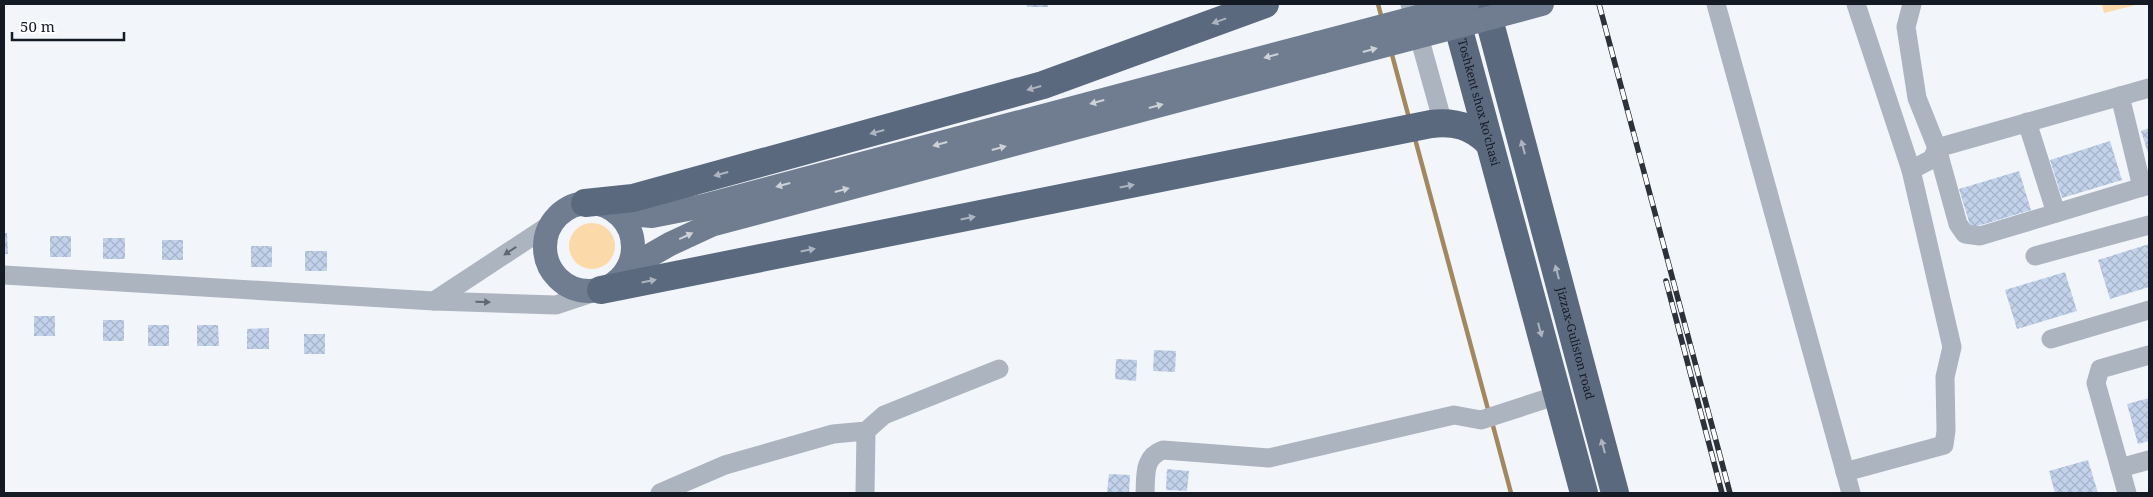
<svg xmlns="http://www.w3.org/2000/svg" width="2153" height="497" viewBox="0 0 2153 497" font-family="'Noto Serif',serif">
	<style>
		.green { fill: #fcd9a8 }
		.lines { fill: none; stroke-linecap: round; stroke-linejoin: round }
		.stream { stroke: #a4885d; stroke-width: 4.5 }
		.building { fill: url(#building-cross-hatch) }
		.minor { stroke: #acb4bf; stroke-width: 19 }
		.major { stroke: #707d90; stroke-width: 24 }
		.highway { stroke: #5b697f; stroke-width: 28 }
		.rail-casing { stroke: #2c313a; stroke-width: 5.5 }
		.rail { stroke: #fff; stroke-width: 4; stroke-dasharray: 11; stroke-linecap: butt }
		.major-bridge { stroke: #707d90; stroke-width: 24 }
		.oneway { fill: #adb4bf }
		.oneway2 { fill: #cdd2d8 }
		.oneway3 { fill: #606872 }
		.labels { text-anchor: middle; stroke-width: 5; stroke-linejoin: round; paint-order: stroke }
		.street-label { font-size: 12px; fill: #151b24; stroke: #fff }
	</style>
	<defs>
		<pattern id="building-cross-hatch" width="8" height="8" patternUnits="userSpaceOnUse" patternTransform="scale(1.25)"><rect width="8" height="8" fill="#c2d2eb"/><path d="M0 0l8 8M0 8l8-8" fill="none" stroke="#a6b4c9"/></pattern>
	</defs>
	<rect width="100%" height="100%" fill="#f2f6fb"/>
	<g class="green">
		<path d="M2102 4H2140L2104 13Z"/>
		<circle cx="592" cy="246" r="23"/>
	</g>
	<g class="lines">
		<g class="stream">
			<path d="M1378 4 1382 19"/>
			<path d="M1391 51 1409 118"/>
			<path d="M1414 135 1489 413"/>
			<path d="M1492 422 1511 493"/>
		</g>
	</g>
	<g class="building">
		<rect x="1027" y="4" width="21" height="3"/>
		<path d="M2149 128V156L2141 131Z"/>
		<path d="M2110 141 2122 180 2062 198 2050 160Z"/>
		<path d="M2019 171 2031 210 1971 228 1959 189Z"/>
		<path d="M4 233H7L8 254H4Z"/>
		<rect x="50" y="236" width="21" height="21"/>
		<rect x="103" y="238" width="22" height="21"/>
		<rect x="162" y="240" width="21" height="20"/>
		<path d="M2149 244V287L2110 299 2098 260Z"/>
		<rect x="251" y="246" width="21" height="21"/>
		<rect x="305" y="251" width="22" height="20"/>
		<path d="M2065 272 2077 311 2017 329 2005 290Z"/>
		<rect x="34" y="316" width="21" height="20"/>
		<rect x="103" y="320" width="21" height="21"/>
		<rect x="148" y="325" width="21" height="21"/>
		<path d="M197 325H218L219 346H197Z"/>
		<path d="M269 328V349H247V329Z"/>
		<rect x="304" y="334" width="21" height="20"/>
		<path d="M1154 350 1176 351 1175 372 1153 371Z"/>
		<path d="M1116 359 1137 360 1136 381 1115 379Z"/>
		<path d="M2149 398V441L2138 444 2127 404Z"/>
		<path d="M2088 460 2098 493H2055L2049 471Z"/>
		<path d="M1167 469 1189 471 1187 491 1166 490Z"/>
		<path d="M1109 474 1130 475 1129 493H1107Z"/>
	</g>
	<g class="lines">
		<g class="minor">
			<path d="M1410 4 1443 123"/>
			<path d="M1716 4 1851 493"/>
			<path d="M1912 4 1906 27 1917 98 1937 148 1958 224 1965 234 1980 236 2149 185"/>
			<path d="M2120 96 2142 187"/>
			<path d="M2027 122 2056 213"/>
			<path d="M1911 170 1932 159 1937 148 2149 88"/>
			<path d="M2035 256 2149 225"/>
			<path d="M4 275 434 301 556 305 601 290"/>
			<path d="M434 301 551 224"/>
			<path d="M2051 339 2149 310"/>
			<path d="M2120 468 2149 460"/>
			<path d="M1845 472 1944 445 1946 431 1945 377 1952 347 1911 170 1856 4"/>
			<path d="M660 493 725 465 833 434 866 431 884 415 999 369"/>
			<path d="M865 493 866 431"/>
			<path d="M1145 493C1146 476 1143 457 1163 450L1269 458 1454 415 1481 420 1558 395"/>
			<path d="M2127 493 2096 383 2100 369 2149 355"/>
		</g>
		<g class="major">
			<circle cx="589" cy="247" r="44"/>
			<path d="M617 213 652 216 703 206 1318 43"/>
			<path d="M628 268 670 244 711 225 1322 62"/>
		</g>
		<g class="highway">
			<path id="s1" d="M1452 4 1584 493"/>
			<path id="s2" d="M1485 4 1615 493"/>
			<path d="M585 203 633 198 1043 85 1265 4"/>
			<path d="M601 290 1431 124C1454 121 1472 126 1489 143"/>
		</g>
		<g class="rail-casing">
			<g id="rail">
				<path d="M1599 4 1730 493"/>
				<path d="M1666 281 1722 493"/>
			</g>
		</g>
		<use href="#rail" class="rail"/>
		<g class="major-bridge">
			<path d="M1318 43 1467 4"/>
			<path d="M1322 62 1542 4"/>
		</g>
	</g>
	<defs><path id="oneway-solid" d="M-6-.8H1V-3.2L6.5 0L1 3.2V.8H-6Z" transform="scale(1.25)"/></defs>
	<g class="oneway">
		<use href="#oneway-solid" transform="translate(1219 21) rotate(160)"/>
		<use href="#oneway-solid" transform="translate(1034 88) rotate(164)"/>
		<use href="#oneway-solid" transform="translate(877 132) rotate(165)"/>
		<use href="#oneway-solid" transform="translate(1523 147) rotate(-105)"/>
		<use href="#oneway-solid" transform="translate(721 174) rotate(165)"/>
		<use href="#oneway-solid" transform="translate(1127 186) rotate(-11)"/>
		<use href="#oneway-solid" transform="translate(968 218) rotate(-11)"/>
		<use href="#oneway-solid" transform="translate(808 250) rotate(-11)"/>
		<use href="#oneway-solid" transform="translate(1557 272) rotate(-105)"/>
		<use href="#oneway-solid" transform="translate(649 281) rotate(-11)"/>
		<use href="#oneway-solid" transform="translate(1540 330) rotate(75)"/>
		<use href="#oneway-solid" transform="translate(1603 446) rotate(-105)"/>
	</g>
	<g class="oneway2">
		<use href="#oneway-solid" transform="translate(1370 50) rotate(-15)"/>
		<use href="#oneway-solid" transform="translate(1271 56) rotate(165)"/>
		<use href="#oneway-solid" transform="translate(1097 102) rotate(165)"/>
		<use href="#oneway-solid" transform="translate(1156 106) rotate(-15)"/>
		<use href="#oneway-solid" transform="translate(940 144) rotate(165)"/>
		<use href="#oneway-solid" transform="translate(999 148) rotate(-15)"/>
		<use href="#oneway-solid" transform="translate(783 185) rotate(165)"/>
		<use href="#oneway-solid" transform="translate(842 190) rotate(-15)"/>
		<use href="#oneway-solid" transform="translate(686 236) rotate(-25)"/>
	</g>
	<g class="oneway3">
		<use href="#oneway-solid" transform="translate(510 251) rotate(147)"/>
		<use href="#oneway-solid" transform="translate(483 302) rotate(2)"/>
	</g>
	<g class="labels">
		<g class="street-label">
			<text dy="4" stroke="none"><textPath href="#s1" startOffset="102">Toshkent shox ko'chasi</textPath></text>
			<text dy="4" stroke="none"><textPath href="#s2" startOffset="351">Jizzax-Guliston road</textPath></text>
		</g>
	</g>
	<rect width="2153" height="497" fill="none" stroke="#151b24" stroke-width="10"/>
	<path d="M12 32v8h112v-8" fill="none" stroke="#151b24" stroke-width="2.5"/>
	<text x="20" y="32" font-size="15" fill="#151b24" stroke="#ffffff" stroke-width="4" paint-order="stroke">50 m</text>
</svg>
